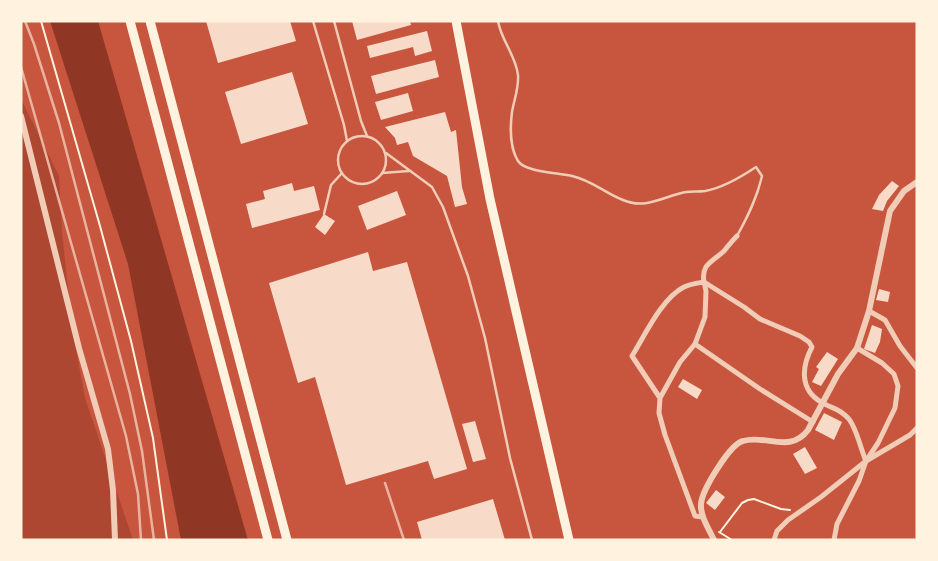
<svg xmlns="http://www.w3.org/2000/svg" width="938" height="561" viewBox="0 0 938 561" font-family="Commissioner,sans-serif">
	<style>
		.green { fill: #ae4732 }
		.water { fill: #8f3625 }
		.building { fill: #f7dbc8 }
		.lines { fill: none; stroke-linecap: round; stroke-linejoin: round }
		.path { stroke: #fff3e0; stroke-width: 2 }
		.service { stroke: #f1ccb7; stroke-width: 2.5 }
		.minor { stroke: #f1ccb7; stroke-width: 5 }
		.tertiary { stroke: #f1ccb7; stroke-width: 6 }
		.trunk { stroke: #fff3e0; stroke-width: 9 }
		.motorway { stroke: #fff3e0; stroke-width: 9 }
		.rail { stroke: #e9b49f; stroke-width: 2.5 }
	</style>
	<rect width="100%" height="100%" fill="#c8553d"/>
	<path class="green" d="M21 99 59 176 62 233 73 334 85 398 133 540H21Z"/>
	<path class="water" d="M50 21H98L248 540H181L128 264Z"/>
	<g class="building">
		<path d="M206 21H290L296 41 218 63Z"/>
		<path d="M352 21H410L411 25 357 40Z"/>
		<path d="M427 31 432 51 415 56 413 47 370 58 367 46Z"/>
		<path d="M435 60 439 77 376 94 371 76Z"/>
		<path d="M292 72 308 124 241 144 225 92Z"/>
		<path d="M408 93 413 111 381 120 375 102Z"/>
		<path d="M445 112 451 132 456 130 462 187 467 204 455 207 447 176 413 156 408 142 397 145 395 138 385 127Z"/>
		<path d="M892 181 899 186 887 201 883 211 872 209 879 195Z"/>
		<path d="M292 183 294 191 314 186 320 210 252 228 246 204 265 199 263 191Z"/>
		<path d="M397 191 406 215 367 230 358 206Z"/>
		<path d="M324 214 335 221 325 235 315 227Z"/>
		<path d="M368 252 373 271 407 262 467 469 434 479 428 461 346 485 315 377 298 383 269 283Z"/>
		<path d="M879 289 890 292 888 302 876 300Z"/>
		<path d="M872 325 882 329 880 342 875 353 864 349Z"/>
		<path d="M827 352 838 359 821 386 812 382 819 369 816 367Z"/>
		<path d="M683 379 702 390 697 399 678 387Z"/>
		<path d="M824 413 842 422 834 440 815 430Z"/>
		<path d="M475 421 486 459 473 462 462 424Z"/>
		<path d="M805 447 817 468 805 474 793 454Z"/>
		<path d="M716 490 725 497 715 510 706 503Z"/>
		<path d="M493 499 505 540H422L417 522Z"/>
	</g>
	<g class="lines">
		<g class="path">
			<path d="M41 21 100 226 131 341 153 438 167 540"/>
			<path d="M719 532 732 540"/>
			<path d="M720 532 742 503 748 500 754 499 781 509 790 510"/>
		</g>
		<g class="service">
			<path d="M313 21 344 125 347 141"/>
			<path d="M334 21 361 121 367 136"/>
			<path d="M498 21C501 40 516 56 518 75 519 88 514 100 512 112 510 127 510 148 518 161 525 172 559 173 572 176 591 180 605 193 623 200 646 210 664 196 686 192 692 191 698 192 705 191 723 188 741 177 756 167L762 176C757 198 748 216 737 236"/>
			<circle cx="362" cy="160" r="24"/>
			<path d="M386 153 432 187 443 207 468 276 485 338 510 458 532 540"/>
			<path d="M382 173 409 171"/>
			<path d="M324 214 331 185 342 173"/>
		</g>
		<g class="minor">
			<path d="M737 236C732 241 728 246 724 251 712 262 701 264 704 282L744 307 760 319 800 336 809 342 812 347C802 366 799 389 821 402 832 409 838 407 848 418 856 426 861 450 866 461"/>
			<path d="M869 311 885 320 900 346 917 368"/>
			<path d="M695 344 760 389 813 422"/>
			<path d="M660 398 632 356C645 335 662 298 684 287 690 284 698 283 704 282L706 291 705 317 695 344 680 362 660 398 659 413 665 435 695 516 703 517"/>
			<path d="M774 540 777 531 788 520 821 497 866 461 910 435 917 428"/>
			<path d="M834 540 837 524 859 481 866 461 878 443 895 408 898 386 894 374 882 363 857 348"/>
		</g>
		<g class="tertiary">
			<path d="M21 116 79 348 108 449 113 490 115 540"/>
			<path d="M714 540C709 529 700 516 701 504 702 490 730 444 743 441 766 434 790 454 808 430L838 374 857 348 869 311 890 211 904 191 917 182"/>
		</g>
		<path class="trunk" d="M456 21 490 199 569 540"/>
		<g class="motorway">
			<path d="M130 21 268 540"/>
			<path d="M150 21 287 540"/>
		</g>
		<g class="rail">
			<path d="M25 21 34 44 59 123 130 394 142 451 154 540"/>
			<path d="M21 67 126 436 138 494 141 540"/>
			<path d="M385 483 404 540"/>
		</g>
	</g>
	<rect width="938" height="561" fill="none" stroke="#fff3e0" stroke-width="45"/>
</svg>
